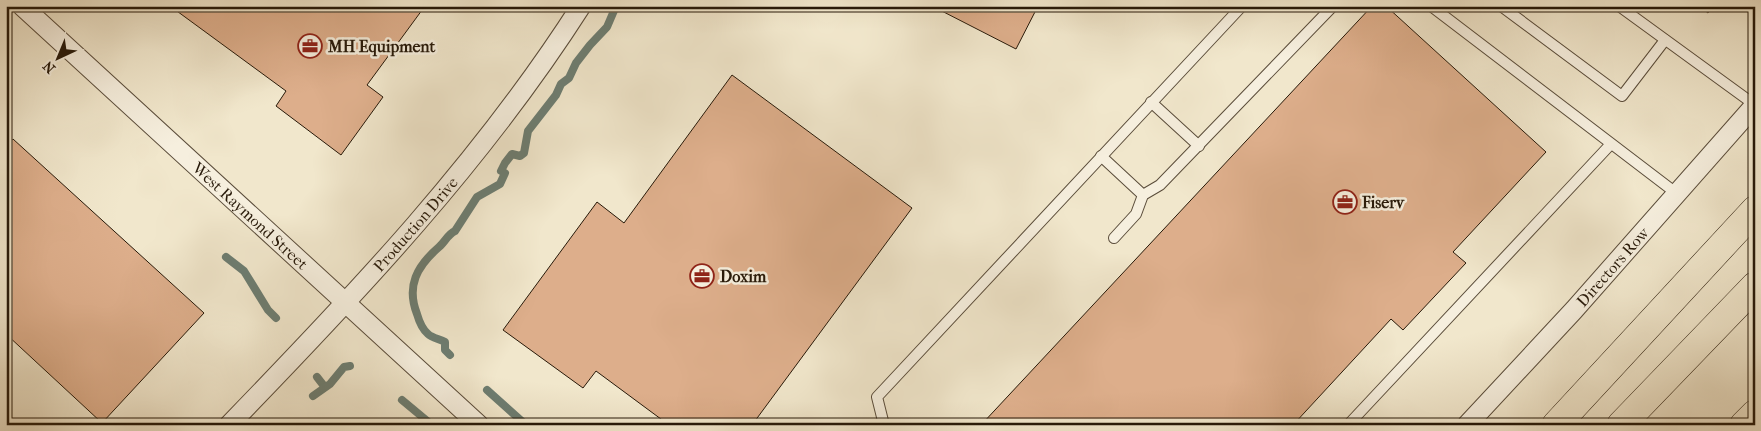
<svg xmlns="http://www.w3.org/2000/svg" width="1761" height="431" viewBox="0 0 1761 431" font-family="'IM FELL French Canon',serif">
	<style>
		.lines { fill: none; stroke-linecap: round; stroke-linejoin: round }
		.stream { stroke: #6d7d71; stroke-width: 8 }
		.building { fill: #ddae8b; stroke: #271909 }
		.service-casing { stroke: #5a4c3a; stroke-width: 12 }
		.minor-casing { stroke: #5a4c3a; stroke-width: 21 }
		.motorway-casing { stroke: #271909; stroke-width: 29 }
		.service { stroke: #f6efde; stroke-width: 10 }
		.minor { stroke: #f6efde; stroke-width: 19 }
		.motorway { stroke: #f1e7cc; stroke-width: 28 }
		.labels { text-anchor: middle; stroke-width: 5; stroke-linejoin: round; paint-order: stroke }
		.poi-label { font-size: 16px; font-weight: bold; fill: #271909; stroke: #f6efde; text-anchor: start }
		.street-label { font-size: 16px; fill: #271909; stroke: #f6efde }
	</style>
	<rect width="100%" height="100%" fill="#f1e7cc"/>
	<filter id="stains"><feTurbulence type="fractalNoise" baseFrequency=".004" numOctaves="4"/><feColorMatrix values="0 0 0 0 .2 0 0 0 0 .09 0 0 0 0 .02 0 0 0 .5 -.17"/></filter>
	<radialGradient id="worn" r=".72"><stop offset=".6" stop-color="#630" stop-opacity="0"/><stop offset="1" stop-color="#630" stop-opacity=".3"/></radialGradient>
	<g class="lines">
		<g class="stream">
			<path d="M226 257 244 271 268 310 276 318"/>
			<path d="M450 355 445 350V342C440 339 432 338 428 334 422 329 419 321 417 314 406 286 417 266 439 247 445 242 448 234 455 231L477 197 500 184 505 173 501 171 505 163 512 154 520 156 524 153 528 131 556 95 561 84 569 78 576 63 590 45 607 27 616 6"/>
			<path d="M317 377 324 386"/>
			<path d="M487 390 526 425"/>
			<path d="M313 396 330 384 344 367 350 366"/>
			<path d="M402 400 432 425"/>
		</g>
	</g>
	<g class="building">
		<path d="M170 6H425L367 85 383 97 341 155 276 106 286 91Z"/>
		<path d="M932 6H1038L1016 49Z"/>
		<path d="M1372 6H1386L1546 152 1453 252 1466 263 1403 330 1391 319 1293 425H981Z"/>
		<path d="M1699 6H1713L1708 13Z"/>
		<path d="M732 75 912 208 752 425H669L596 371 583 388 503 330 597 202 624 223Z"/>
		<path d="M13 139 204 313 102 423 6 334V147Z"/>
	</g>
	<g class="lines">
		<g class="service-casing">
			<g id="service">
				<path d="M1431 6 1676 193"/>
				<path d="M1501 6 1622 96 1665 40"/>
				<path d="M1619 6 1755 105"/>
				<path d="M1151 102 1199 146"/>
				<path d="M1101 156 1143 195"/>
				<path d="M1114 238 1136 214 1143 195 1160 185 1333 6"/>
				<path d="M884 425 877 397 1242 6"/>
				<path d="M1348 425 1610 145"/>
			</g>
		</g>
		<g class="minor-casing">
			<g id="minor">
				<path id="s1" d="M22 6 479 425"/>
				<path id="s2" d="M229 425C356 294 482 161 581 6"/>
				<path id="s3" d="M1467 425 1574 310 1755 105"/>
			</g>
		</g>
		<g class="motorway-casing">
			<g id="motorway">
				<path d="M1556 425 1755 210"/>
				<path d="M1621 425 1755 286"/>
				<path d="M1744 425 1755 414"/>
			</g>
		</g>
		<use href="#service" class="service"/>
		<use href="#minor" class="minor"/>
		<use href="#motorway" class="motorway"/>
	</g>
	<defs>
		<g id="office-ring" transform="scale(1.25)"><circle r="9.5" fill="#f6efde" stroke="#8f2418" stroke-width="1.5"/><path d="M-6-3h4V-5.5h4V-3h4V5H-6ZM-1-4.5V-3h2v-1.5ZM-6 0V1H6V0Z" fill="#8f2418"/></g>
	</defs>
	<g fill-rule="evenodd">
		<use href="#office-ring" x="310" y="46"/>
		<use href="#office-ring" x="1345" y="202"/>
		<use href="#office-ring" x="702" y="276"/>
	</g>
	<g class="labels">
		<g class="poi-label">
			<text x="328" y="52">MH Equipment</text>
			<text x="1362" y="208">Fiserv</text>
			<text x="720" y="282">Doxim</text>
		</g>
		<g class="street-label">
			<text dy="6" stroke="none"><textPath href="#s1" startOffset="310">West Raymond Street</textPath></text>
			<text dy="6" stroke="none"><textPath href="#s2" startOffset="274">Production Drive</textPath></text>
			<text dy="6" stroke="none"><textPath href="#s3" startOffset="215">Directors Row</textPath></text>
		</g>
	</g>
	<rect width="1761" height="431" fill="none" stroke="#f1e7cc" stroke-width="25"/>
	<rect x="8" y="8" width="1746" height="416" fill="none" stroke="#271909" stroke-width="2.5"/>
	<rect x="12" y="12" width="1736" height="406" fill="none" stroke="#271909"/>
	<g transform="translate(58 58) rotate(224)" stroke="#f6efde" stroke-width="4" paint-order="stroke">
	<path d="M0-4L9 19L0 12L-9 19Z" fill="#271909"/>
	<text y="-8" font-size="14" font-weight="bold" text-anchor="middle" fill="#271909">N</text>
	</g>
	<rect width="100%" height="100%" filter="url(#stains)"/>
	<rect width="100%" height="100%" fill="url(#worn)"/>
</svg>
